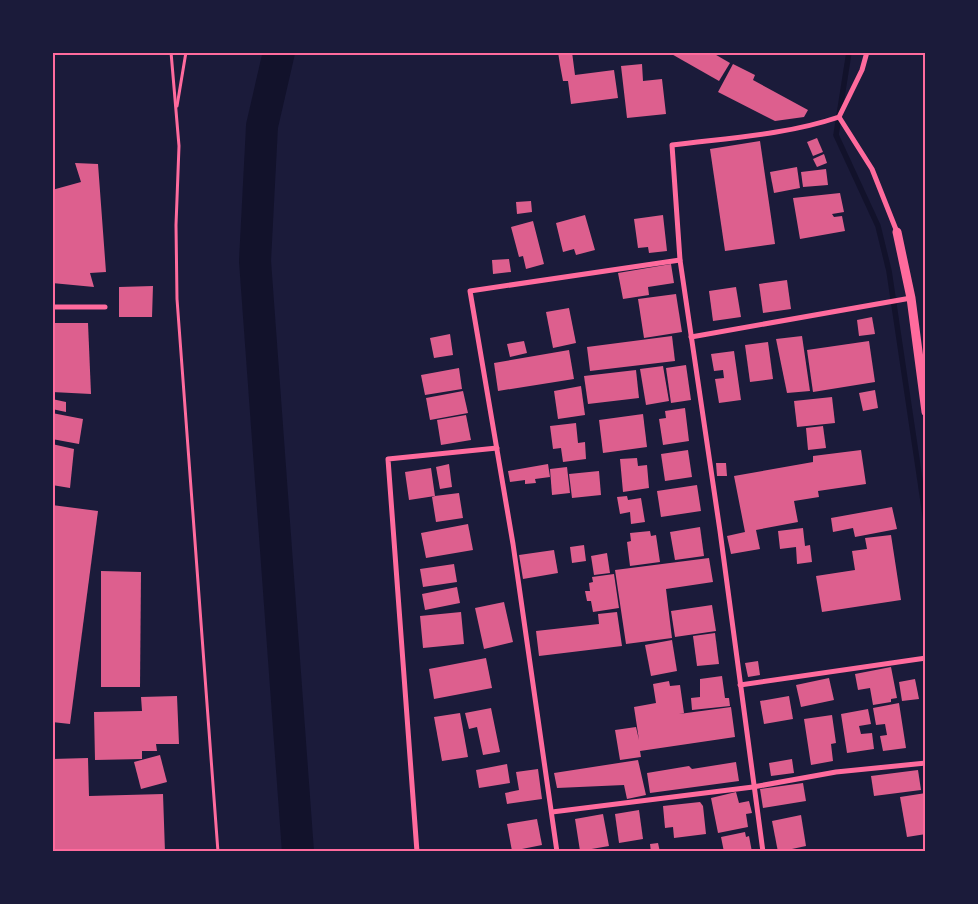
<svg xmlns="http://www.w3.org/2000/svg" width="978" height="904" viewBox="0 0 978 904" font-family="'Space Grotesk',sans-serif">
	<style>
		.lines { fill: none; stroke-linecap: round; stroke-linejoin: round }
		.stream { stroke: #12122b; stroke-width: 5.5 }
		.river { stroke: #12122b; stroke-width: 32 }
		.building { fill: #dd5f8e }
		.path { stroke: #ff6b9d; stroke-width: 3 }
		.minor { stroke: #ff6b9d; stroke-width: 5 }
		.tertiary { stroke: #ff6b9d; stroke-width: 9 }
		.neatline { fill: none; stroke: #ff6b9d; stroke-width: 2 }
	</style>
	<rect width="100%" height="100%" fill="#1b1b3a"/>
	<g class="lines">
		<path class="stream" d="M849 52 836 135 878 226 889 271 926 521"/>
		<path class="river" d="M279 52 262 126 255 261 298 852"/>
	</g>
	<g class="building">
		<path d="M558 52H572L575 75 614 70 618 98 571 104 568 81H563L560 65 566 64 560 65Z"/>
		<path d="M668 52H711L730 63 719 81Z"/>
		<path d="M642 64 643 81 662 79 666 114 627 118 621 66Z"/>
		<path d="M733 64 755 75 753 80 808 110 804 117 775 121 718 92Z"/>
		<path d="M817 138 823 152 813 156 807 142Z"/>
		<path d="M760 141 775 244 725 251 710 149Z"/>
		<path d="M824 154 827 163 817 167 813 159Z"/>
		<path d="M75 163 98 164 106 272 90 273 94 287 52 283V190L81 182Z"/>
		<path d="M797 167 800 188 774 193 770 172Z"/>
		<path d="M826 169 828 185 803 187 801 172Z"/>
		<path d="M840 193 844 212 832 214 834 217 842 216 845 231 800 239 793 198Z"/>
		<path d="M531 201 532 212 517 214 516 202Z"/>
		<path d="M585 215 595 250 576 255 574 249 563 252 556 223Z"/>
		<path d="M663 215 667 251 649 253 648 247 638 248 634 219Z"/>
		<path d="M533 221 544 264 526 269 523 256 519 257 511 227Z"/>
		<path d="M509 259 511 272 493 274 492 260Z"/>
		<path d="M671 264 674 283 648 287 649 295 623 299 618 273Z"/>
		<path d="M787 280 791 309 763 313 759 284Z"/>
		<path d="M153 286 152 317H119V287Z"/>
		<path d="M736 287 741 317 713 321 709 291Z"/>
		<path d="M676 294 682 332 644 338 638 299Z"/>
		<path d="M569 308 576 343 553 348 546 312Z"/>
		<path d="M872 317 875 334 859 336 857 320Z"/>
		<path d="M52 323H88L91 394 52 392Z"/>
		<path d="M450 334 453 355 434 358 430 338Z"/>
		<path d="M672 336 675 361 590 371 587 347Z"/>
		<path d="M802 336 810 391 787 393 776 339Z"/>
		<path d="M524 341 527 353 510 357 507 344Z"/>
		<path d="M869 341 875 382 813 392 807 350Z"/>
		<path d="M768 342 773 379 750 382 745 345Z"/>
		<path d="M569 350 574 379 498 391 494 363Z"/>
		<path d="M734 351 741 400 719 403 715 379 724 378 723 370 714 371 711 354Z"/>
		<path d="M686 365 691 400 671 403 666 368Z"/>
		<path d="M663 366 669 401 646 405 640 369Z"/>
		<path d="M459 368 462 389 425 395 421 375Z"/>
		<path d="M636 370 639 398 588 404 584 376Z"/>
		<path d="M581 386 585 415 558 419 554 391Z"/>
		<path d="M875 390 878 408 863 411 859 393Z"/>
		<path d="M463 391 468 413 430 420 426 398Z"/>
		<path d="M832 397 835 423 797 427 794 401Z"/>
		<path d="M52 399 66 402V412L52 409Z"/>
		<path d="M685 408 689 441 663 445 659 419 666 418 665 411Z"/>
		<path d="M52 413 83 419 79 444 52 439Z"/>
		<path d="M643 414 647 447 603 453 599 420Z"/>
		<path d="M466 415 471 440 441 445 437 420Z"/>
		<path d="M576 423 578 443 585 442 586 459 563 462 561 448 553 449 550 426Z"/>
		<path d="M823 426 826 448 808 450 806 428Z"/>
		<path d="M52 444 74 449 70 488 52 485Z"/>
		<path d="M688 450 692 477 665 481 661 454Z"/>
		<path d="M861 450 866 484 818 491 819 497 794 501 798 522 756 530 760 549 731 554 727 536 745 532 734 476 813 462V456Z"/>
		<path d="M637 458 638 466 647 465 649 488 623 492 620 459Z"/>
		<path d="M716 463H726L727 476H717Z"/>
		<path d="M449 464 452 487 440 489 436 467Z"/>
		<path d="M548 464 550 477 535 479 536 483 525 484V480L510 482 508 471Z"/>
		<path d="M567 467 570 493 552 495 550 469Z"/>
		<path d="M431 468 435 496 459 493 463 518 436 522 432 497 435 496 409 500 405 472Z"/>
		<path d="M599 471 601 495 572 498 569 474Z"/>
		<path d="M697 485 701 511 661 517 657 491Z"/>
		<path d="M627 496 628 500 641 498 645 522 631 524 630 512 620 514 617 497Z"/>
		<path d="M52 505 98 511 70 724 52 722Z"/>
		<path d="M892 507 897 529 855 537 853 528 833 532 831 518Z"/>
		<path d="M468 524 473 550 426 558 421 533Z"/>
		<path d="M700 527 704 556 675 560 670 532Z"/>
		<path d="M803 528 805 546 810 545 812 562 797 564 796 547 780 549 778 531Z"/>
		<path d="M650 531 651 536 656 535 660 562 630 566 627 542 631 541 630 533Z"/>
		<path d="M891 535 901 600 822 612 816 576 855 570 852 551 867 549 865 538Z"/>
		<path d="M584 545 586 561 572 563 570 547Z"/>
		<path d="M554 550 558 573 523 579 519 555Z"/>
		<path d="M607 553 610 573 594 575 591 556Z"/>
		<path d="M709 558 713 582 666 589 672 638 626 644 615 570Z"/>
		<path d="M454 564 457 582 423 587 420 569Z"/>
		<path d="M101 571 141 572 140 687H101Z"/>
		<path d="M614 574 619 608 593 612 591 601H587L585 591H590L589 583 593 582 592 577Z"/>
		<path d="M457 587 460 603 425 610 422 594Z"/>
		<path d="M504 602 513 642 484 649 475 608Z"/>
		<path d="M712 605 716 631 675 637 671 611Z"/>
		<path d="M461 612 464 644 423 648 420 616Z"/>
		<path d="M617 612 622 646 539 656 536 631 599 624 598 614Z"/>
		<path d="M715 633 719 664 697 666 693 636Z"/>
		<path d="M672 640 677 671 651 676 645 645Z"/>
		<path d="M486 658 492 688 434 699 429 669Z"/>
		<path d="M758 661 760 675 748 677 745 663Z"/>
		<path d="M891 667 897 698 891 699V702L873 705 870 688 858 690 855 674Z"/>
		<path d="M722 676 725 698H729L730 706 692 710 691 698 700 697V679Z"/>
		<path d="M829 678 834 700 801 707 796 685Z"/>
		<path d="M915 679 919 699 902 701 899 682Z"/>
		<path d="M669 681 670 686 680 685 684 713 679 714 731 707 735 737 640 751 641 757 620 760 615 730 636 727 639 740 634 707 656 703 653 684Z"/>
		<path d="M177 696 179 744H156L157 751H142V759L95 760 94 712 142 711 141 697Z"/>
		<path d="M789 696 793 719 764 724 760 701Z"/>
		<path d="M899 703 906 748 883 751 880 736 887 735 885 724 876 725 873 708Z"/>
		<path d="M491 708 500 752 483 755 477 727 469 729 465 713Z"/>
		<path d="M868 709 871 724 859 726 861 734 872 733 874 749 847 753 841 714Z"/>
		<path d="M460 713 468 757 442 761 434 717Z"/>
		<path d="M832 715 836 743 831 744 833 761 811 765 804 719Z"/>
		<path d="M160 755 167 782 141 789 134 762Z"/>
		<path d="M88 758 89 796 163 794 165 852H52V759Z"/>
		<path d="M792 759 794 773 771 776 769 763Z"/>
		<path d="M638 760 646 795 627 799 624 785 557 788 554 773Z"/>
		<path d="M736 762 739 781 650 793 647 773 689 766 692 769Z"/>
		<path d="M507 764 510 783 479 788 476 770Z"/>
		<path d="M538 769 542 799 507 804 505 793 519 790 516 772Z"/>
		<path d="M918 770 921 790 874 796 871 776Z"/>
		<path d="M803 783 806 801 763 808 760 789Z"/>
		<path d="M736 792 739 803 749 801 752 813 746 814 748 827 718 833 711 798Z"/>
		<path d="M926 793V834L907 837 900 797Z"/>
		<path d="M700 802 703 806 706 834 674 838 673 827 665 828 663 806Z"/>
		<path d="M639 810 643 839 619 843 615 814Z"/>
		<path d="M603 814 609 846 580 851 575 819Z"/>
		<path d="M801 815 806 846 778 852 772 821Z"/>
		<path d="M537 819 542 845 512 851 507 824Z"/>
		<path d="M745 832 746 837 749 836 752 852H724L721 837Z"/>
		<path d="M658 843 660 852H651L650 844Z"/>
	</g>
	<g class="lines">
		<g class="path">
			<path d="M171 52 179 146 176 225 177 299 218 852"/>
			<path d="M177 106 186 52"/>
		</g>
		<g class="minor">
			<path d="M839 117 872 169 897 232"/>
			<path d="M52 307H105"/>
			<path d="M691 337 911 298"/>
			<path d="M740 685 926 658"/>
			<path d="M552 812 753 787 836 772 926 763"/>
			<path d="M417 852 388 459 497 448"/>
			<path d="M557 852 513 544 470 291 680 260"/>
			<path d="M763 852 720 531 680 260 672 145C727 138 786 135 839 117L862 70 867 52"/>
		</g>
		<path class="tertiary" d="M897 232 911 298 926 412"/>
	</g>
	<rect width="978" height="904" fill="none" stroke="#1b1b3a" stroke-width="108"/>
	<rect x="54" y="54" width="870" height="796" class="neatline"/>
</svg>
